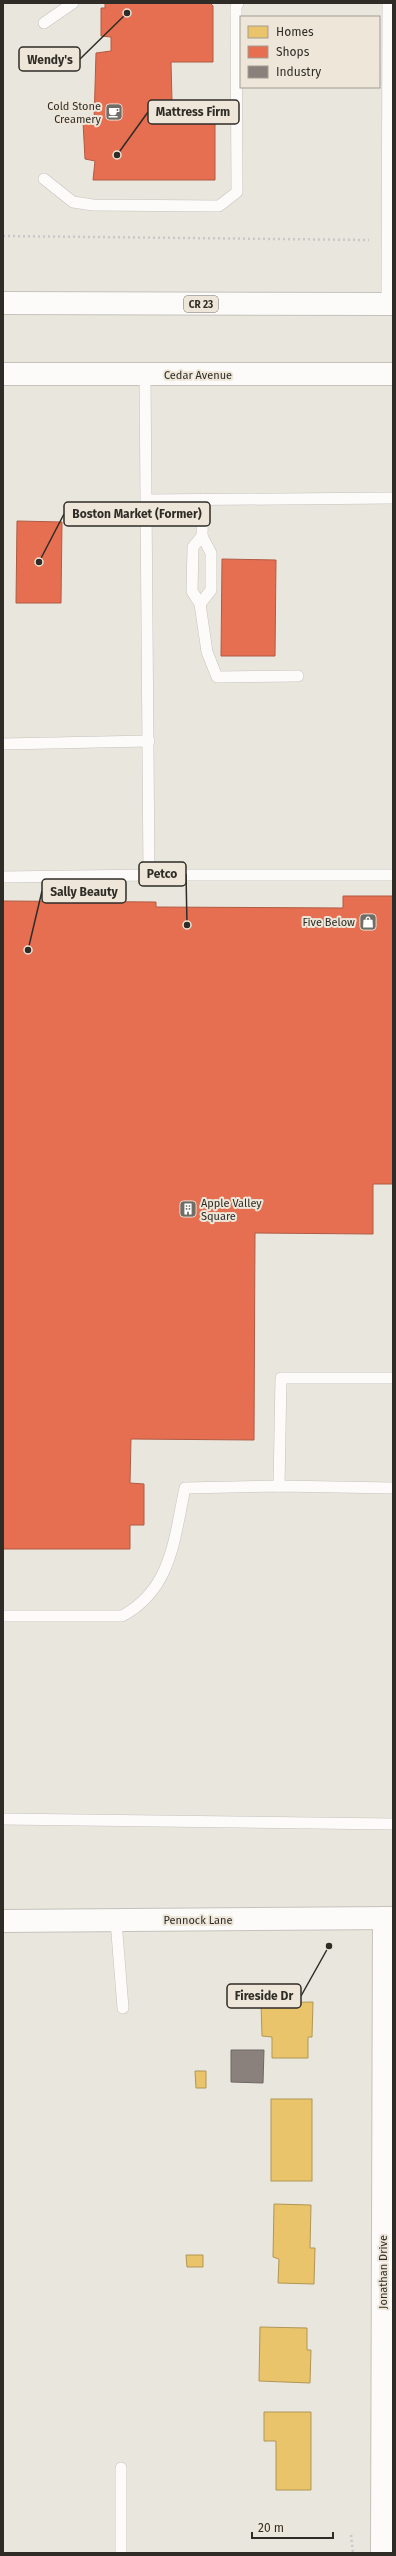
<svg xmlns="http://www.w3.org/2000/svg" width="396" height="2556" viewBox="0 0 396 2556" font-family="'Fira Sans',sans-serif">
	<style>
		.homes { fill: #e9c46a; stroke: #b19656 }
		.shops { fill: #e76f51; stroke: #b05b44 }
		.industry { fill: #8a817c; stroke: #6f6862 }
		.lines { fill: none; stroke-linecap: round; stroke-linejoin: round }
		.service-casing { stroke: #c5c2bc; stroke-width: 12 }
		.minor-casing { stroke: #c5c2bc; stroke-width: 24 }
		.tertiary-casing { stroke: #c5c2bc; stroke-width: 24 }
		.primary-casing { stroke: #c5c2bc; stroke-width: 24 }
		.path { stroke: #c9c8c6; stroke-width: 2.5; stroke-dasharray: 2 3; stroke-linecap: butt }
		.service { stroke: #fcfbfa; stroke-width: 11 }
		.minor { stroke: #fcfbfa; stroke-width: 22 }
		.tertiary { stroke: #fcfbfa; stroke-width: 22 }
		.primary { stroke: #fcfbfa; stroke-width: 22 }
		.labels { text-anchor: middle; stroke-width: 4; stroke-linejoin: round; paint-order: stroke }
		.shield { fill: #eee7d9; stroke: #68645c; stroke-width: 1 }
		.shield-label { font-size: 10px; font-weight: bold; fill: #2f2c27 }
		.poi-label { font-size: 11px; fill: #2f2c27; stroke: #eee7d9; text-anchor: end }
		.street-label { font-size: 11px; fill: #2f2c27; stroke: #eee7d9 }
		.leader { fill: none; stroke: #2f2c27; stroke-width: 1.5 }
		.callout-dot { fill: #2f2c27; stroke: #eee7d9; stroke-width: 1.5 }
		.callout { fill: #eee7d9; stroke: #2f2c27; stroke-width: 1.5 }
		.callout-label { font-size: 12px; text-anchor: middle; font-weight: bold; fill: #2f2c27 }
	</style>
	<rect width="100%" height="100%" fill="#e9e6de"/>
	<g class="homes">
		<path d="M313 2002 312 2037H308V2058H272V2037L262 2036 261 2003Z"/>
		<path d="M195 2071H206V2088H196Z"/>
		<rect x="271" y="2099" width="41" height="82"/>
		<path d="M274 2204 311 2205 310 2248H315L314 2284 278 2283 279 2259 273 2257Z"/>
		<path d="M186 2255H203V2267H187Z"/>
		<path d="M260 2327 307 2328V2350H311L310 2383 259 2381Z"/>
		<path d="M264 2412H311V2490H276V2441H264Z"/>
	</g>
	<g class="shops">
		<path d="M105 3H210L213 6V62H171L172 102 215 104V180H93L95 161 85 159 83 122 94 121 96 53 111 51V37L101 36V8H105Z"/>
		<path d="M17 521 62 522 61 603H16Z"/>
		<path d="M222 559 276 560 275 656H221Z"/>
		<path d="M343 896H393V1184H373V1234L255 1233 254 1440 131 1439 130 1483 144 1484V1525H130V1549H3V901L156 902V907L343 908Z"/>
	</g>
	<path class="industry" d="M231 2050H264L263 2083 231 2082Z"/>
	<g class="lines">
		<g class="service-casing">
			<g id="service">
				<path d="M44 23 73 3"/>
				<path d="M44 179 73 202 93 205 219 206 237 192 236 7 238 3"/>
				<path d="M387 304 388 3"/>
				<path d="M145 375 149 875"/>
				<path d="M203 499 202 536 193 547 192 591 200 604 207 652 217 677 298 676"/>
				<path d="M147 500 393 498"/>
				<path d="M200 604 211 590V553L202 536"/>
				<path d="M3 744 149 741"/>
				<path d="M3 877 149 875H393"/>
				<path d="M279 1486 281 1378H393"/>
				<path d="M3 1616H122C172 1589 174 1539 185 1488L279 1486 393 1488"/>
				<path d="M3 1819 393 1824"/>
				<path d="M116 1921 123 2008"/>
				<path d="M121 2468V2553"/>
			</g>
		</g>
		<g class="minor-casing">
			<path id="minor" d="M382 2553 384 1918"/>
		</g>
		<g class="tertiary-casing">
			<path id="tertiary" d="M3 1921 393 1918"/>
		</g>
		<g class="primary-casing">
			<g id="primary">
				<path d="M3 303 393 304"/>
				<path d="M3 374H393"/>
			</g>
		</g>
		<g class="path">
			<path d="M3 236 369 240"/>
			<path d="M351 2535 353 2553"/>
		</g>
		<use href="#service" class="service"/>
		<use href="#minor" class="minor"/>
		<use href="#tertiary" class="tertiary"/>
		<use href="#primary" class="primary"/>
	</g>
	<defs>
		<g id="cafe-square" transform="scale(0.9)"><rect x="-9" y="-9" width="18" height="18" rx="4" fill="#706d67" stroke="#eee7d9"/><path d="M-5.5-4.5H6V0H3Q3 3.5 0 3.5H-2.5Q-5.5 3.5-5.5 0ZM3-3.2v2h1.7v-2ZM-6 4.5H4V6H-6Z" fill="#fff"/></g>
		<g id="shop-square" transform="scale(0.9)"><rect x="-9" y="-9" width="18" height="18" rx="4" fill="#706d67" stroke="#eee7d9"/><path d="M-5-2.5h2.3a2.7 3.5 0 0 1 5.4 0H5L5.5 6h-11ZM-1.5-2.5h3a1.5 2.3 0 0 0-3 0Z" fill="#fff"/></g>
		<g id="building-square" transform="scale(0.9)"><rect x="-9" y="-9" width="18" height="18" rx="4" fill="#706d67" stroke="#eee7d9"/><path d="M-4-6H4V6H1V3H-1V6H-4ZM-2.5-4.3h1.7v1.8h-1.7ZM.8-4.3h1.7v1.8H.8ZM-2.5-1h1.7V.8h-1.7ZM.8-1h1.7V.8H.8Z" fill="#fff"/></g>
	</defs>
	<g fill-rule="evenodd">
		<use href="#cafe-square" x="114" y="112"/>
		<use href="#shop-square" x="368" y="922"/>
		<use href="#building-square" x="188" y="1209"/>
	</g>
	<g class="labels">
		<rect class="shield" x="184" y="296" width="34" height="16" rx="3"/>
		<g class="shield-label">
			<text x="201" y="308">CR 23</text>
		</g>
		<g class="poi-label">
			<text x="101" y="110">Cold Stone<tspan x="101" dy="13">Creamery</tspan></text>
			<text x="355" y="926">Five Below</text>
			<text x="201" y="1207" text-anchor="start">Apple Valley<tspan x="201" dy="13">Square</tspan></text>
		</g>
		<g class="street-label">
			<text x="198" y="379">Cedar Avenue</text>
			<text x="198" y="1924">Pennock Lane</text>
			<text transform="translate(383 2272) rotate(-90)" y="4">Jonathan Drive</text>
		</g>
	</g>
	<path class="leader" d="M127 13L80 59M117 155L148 112M39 562L64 514M187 925L186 874M28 950L42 891M329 1946L301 1996"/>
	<g class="callout-dot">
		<circle cx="127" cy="13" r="4"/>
		<circle cx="117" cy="155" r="4"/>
		<circle cx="39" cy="562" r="4"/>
		<circle cx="187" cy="925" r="4"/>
		<circle cx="28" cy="950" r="4"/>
		<circle cx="329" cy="1946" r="4"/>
	</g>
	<g class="callout">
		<rect x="19" y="47" width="61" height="24" rx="4"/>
		<rect x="148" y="100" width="91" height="24" rx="4"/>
		<rect x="64" y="502" width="146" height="24" rx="4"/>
		<rect x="139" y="862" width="47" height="24" rx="4"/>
		<rect x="42" y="879" width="84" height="24" rx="4"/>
		<rect x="227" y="1984" width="74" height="24" rx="4"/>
	</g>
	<g class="callout-label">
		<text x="50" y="64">Wendy's</text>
		<text x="193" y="116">Mattress Firm</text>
		<text x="137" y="518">Boston Market (Former)</text>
		<text x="162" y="878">Petco</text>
		<text x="84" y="896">Sally Beauty</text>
		<text x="264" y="2000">Fireside Dr</text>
	</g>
	<rect width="396" height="2556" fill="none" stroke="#2f2c27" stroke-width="8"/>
	<rect x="240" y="16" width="140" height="72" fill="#eee7d9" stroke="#a29c92"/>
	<rect x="248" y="26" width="20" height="12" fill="#e9c46a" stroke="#a29c92"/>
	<text x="276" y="36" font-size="12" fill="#2f2c27">Homes</text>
	<rect x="248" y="46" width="20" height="12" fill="#e76f51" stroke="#a29c92"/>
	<text x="276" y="56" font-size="12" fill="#2f2c27">Shops</text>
	<rect x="248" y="66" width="20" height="12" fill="#8a817c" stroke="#a29c92"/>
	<text x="276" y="76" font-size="12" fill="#2f2c27">Industry</text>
	<path d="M252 2532v6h81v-6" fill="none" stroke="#2f2c27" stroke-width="2"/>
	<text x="258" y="2532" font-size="12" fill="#2f2c27" stroke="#eee7d9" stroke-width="3" paint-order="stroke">20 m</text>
</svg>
